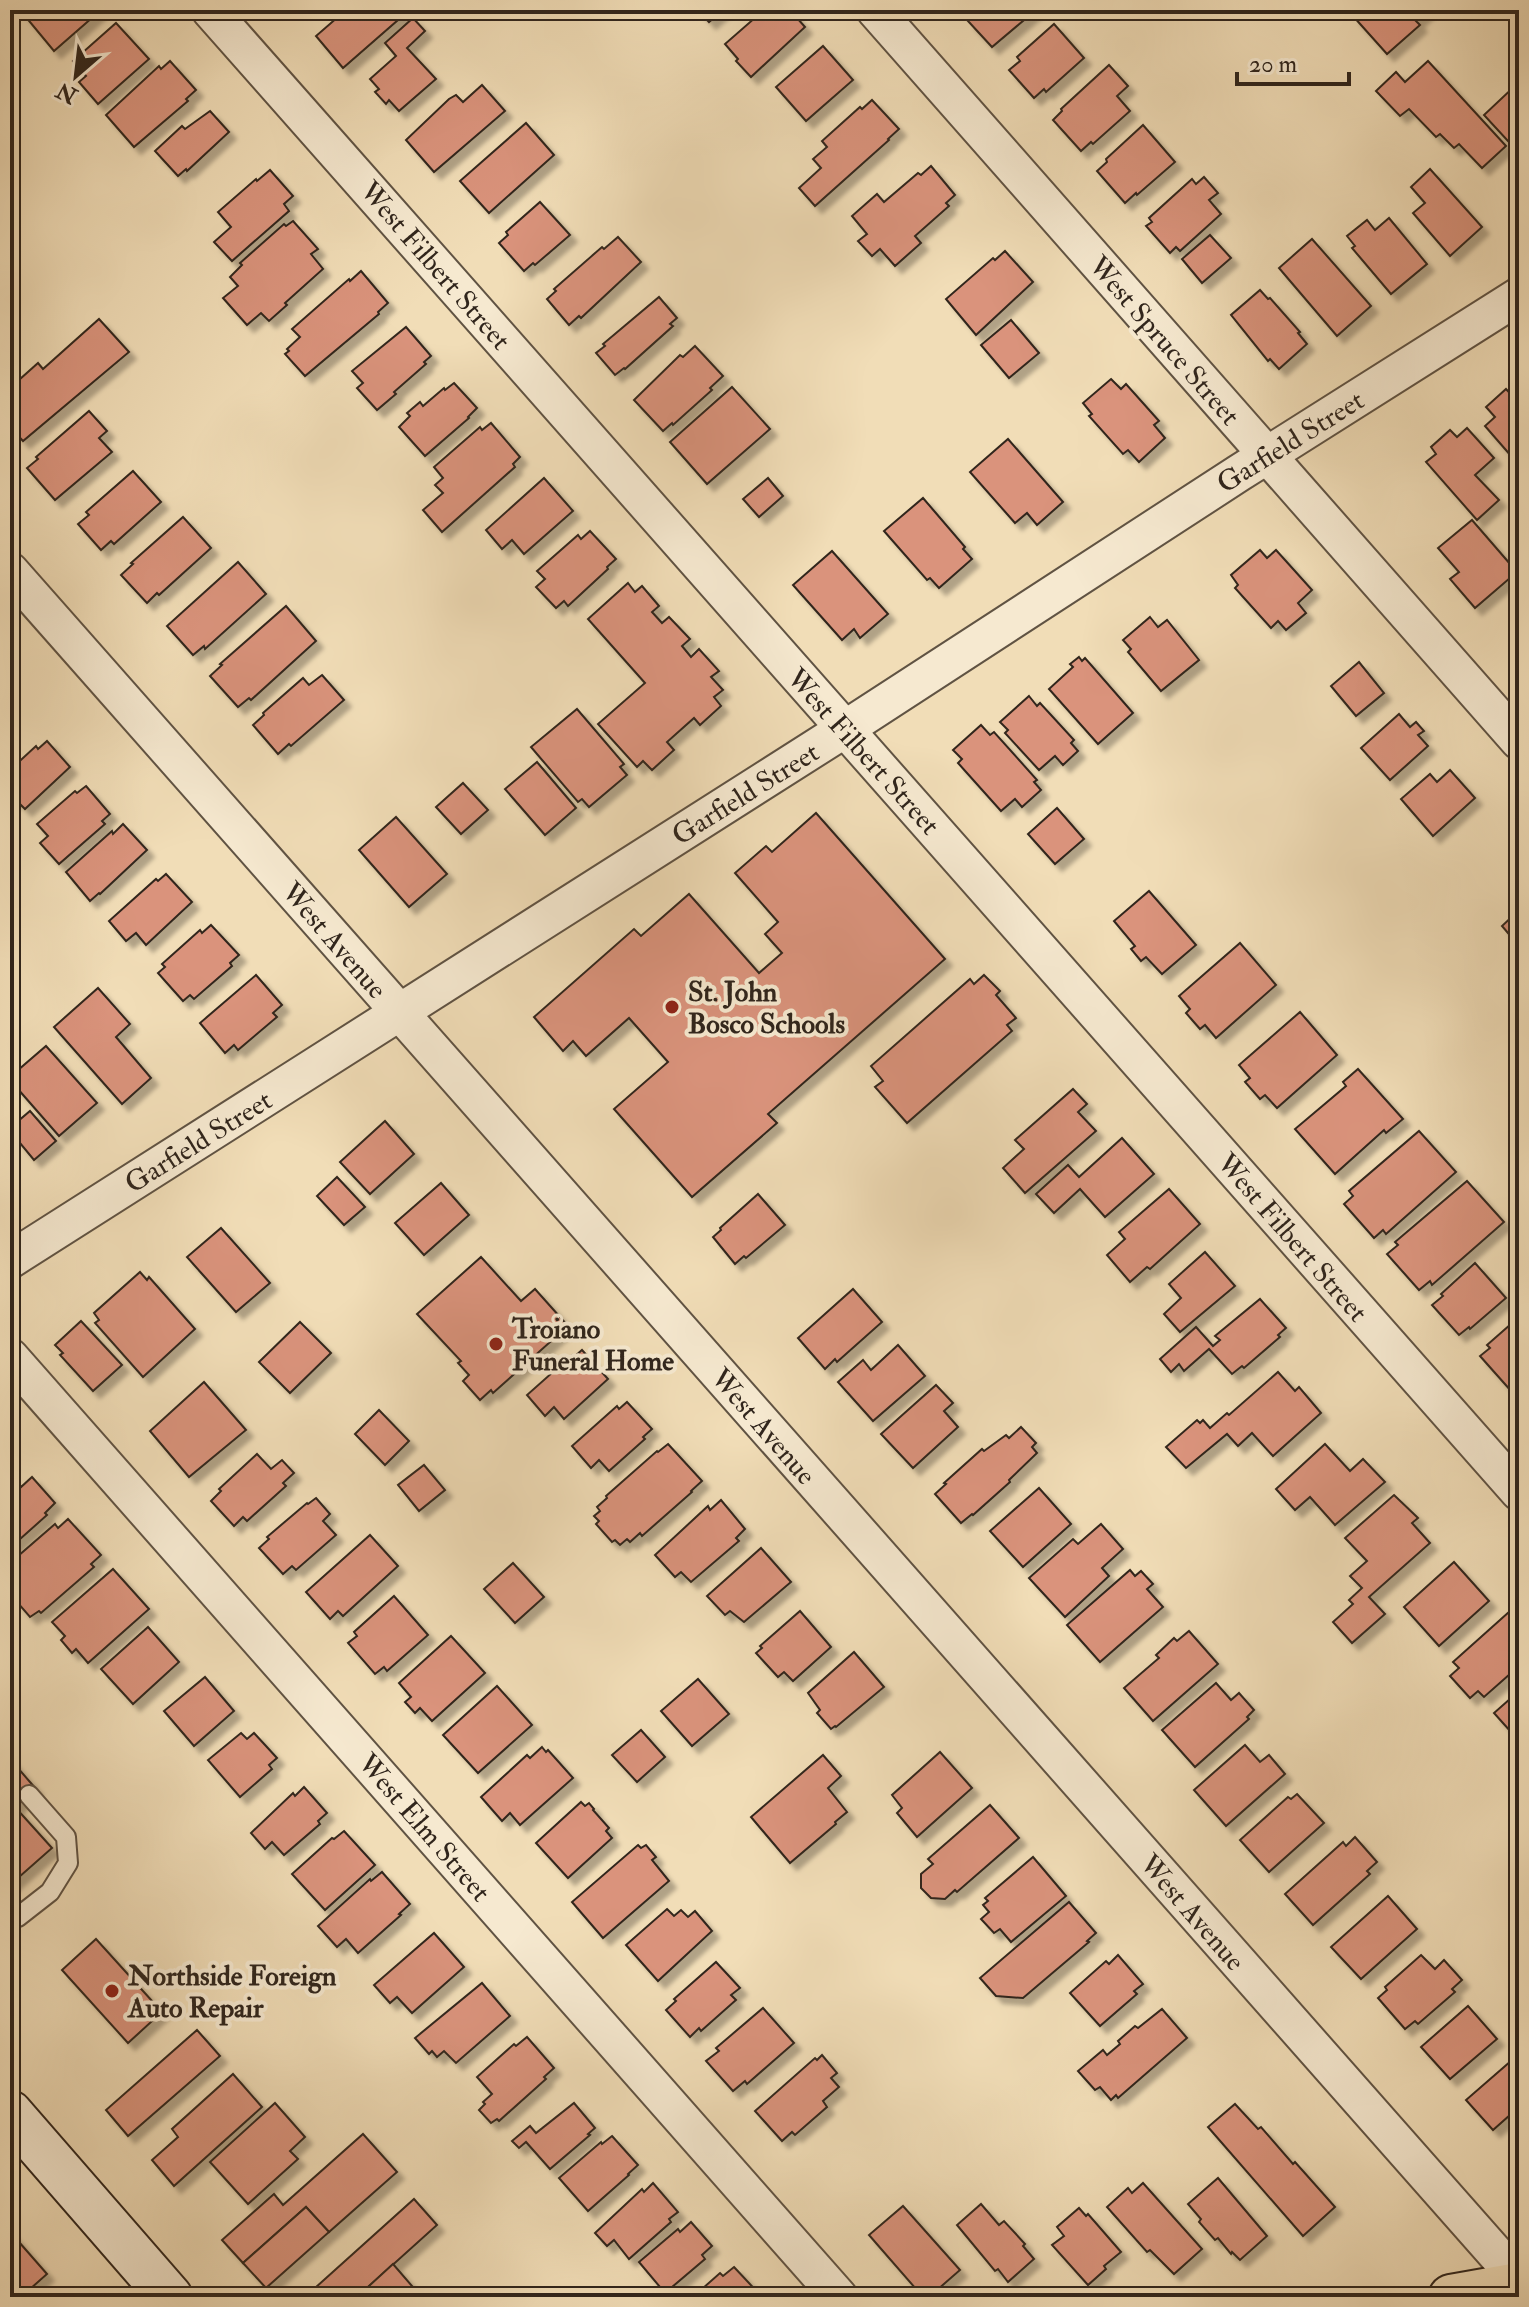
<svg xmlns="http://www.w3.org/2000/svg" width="1529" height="2307" viewBox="0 0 1529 2307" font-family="'IM FELL Double Pica',serif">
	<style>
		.building { fill: #da937b; stroke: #30251c; stroke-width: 2; filter: url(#shadow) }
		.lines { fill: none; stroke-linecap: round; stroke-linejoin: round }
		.lane-casing { stroke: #605343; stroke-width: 22 }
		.street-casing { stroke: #605343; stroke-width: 40 }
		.secondary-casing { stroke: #30251c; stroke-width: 48 }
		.primary-casing { stroke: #30251c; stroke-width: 48 }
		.lane { stroke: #f6e9d0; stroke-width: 18 }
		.street { stroke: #f6e9d0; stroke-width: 36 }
		.secondary { stroke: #f6e9d0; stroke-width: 44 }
		.primary { stroke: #f1ddb7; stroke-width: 44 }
		.poi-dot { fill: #8f2418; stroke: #f6e9d0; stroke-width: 3 }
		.labels { text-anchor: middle; stroke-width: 8; stroke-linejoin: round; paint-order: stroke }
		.street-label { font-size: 28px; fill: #30251c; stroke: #f6e9d0 }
		.poi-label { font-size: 28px; font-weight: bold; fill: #30251c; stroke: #f6e9d0; text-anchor: start }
	</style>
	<defs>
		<filter id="shadow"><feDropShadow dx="7" dy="7" stdDeviation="2" flood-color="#0004"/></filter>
	</defs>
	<rect width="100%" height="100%" fill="#f1ddb7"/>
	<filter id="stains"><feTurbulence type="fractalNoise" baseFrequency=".0025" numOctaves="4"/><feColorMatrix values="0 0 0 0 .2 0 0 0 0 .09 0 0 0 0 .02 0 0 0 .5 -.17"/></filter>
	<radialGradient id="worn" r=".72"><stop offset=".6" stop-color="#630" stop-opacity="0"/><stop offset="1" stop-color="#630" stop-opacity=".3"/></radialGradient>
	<g class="building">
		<path d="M20 10H101L54 51Z"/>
		<path d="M346 10H404L406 13 343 68 316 36Z"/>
		<path d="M698 10H723L709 22Z"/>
		<path d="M764 10H790L805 27 751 77 736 61 738 59 725 44Z"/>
		<path d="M977 10H1036L992 47 968 21 977 13Z"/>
		<path d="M1360 10H1428L1416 21 1420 25 1387 54 1353 16Z"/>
		<path d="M413 18 425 31 407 48 436 79 399 111 389 100 386 104 375 92 379 89 370 79 396 56 385 43Z"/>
		<path d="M116 23 149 59 98 104 79 82 86 76 73 61Z"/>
		<path d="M1054 24 1084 58 1046 92 1044 89 1034 98 1009 70 1020 61 1017 57Z"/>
		<path d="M823 46 853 80 806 121 776 87Z"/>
		<path d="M170 61 196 90 186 99 188 101 134 147 106 115 159 66 161 69Z"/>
		<path d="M1428 61 1506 146 1482 168 1459 144 1454 148 1440 134 1436 137 1409 109 1400 116 1376 91 1396 72 1405 82Z"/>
		<path d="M1109 65 1128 86 1117 96 1130 111 1093 144 1091 142 1081 151 1053 120 1062 111 1061 109Z"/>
		<path d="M1519 82V153L1484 115Z"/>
		<path d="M482 85 505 111 434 172 406 140 449 99 456 95 463 102Z"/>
		<path d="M872 100 899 129 888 139 889 140 815 206 799 188 821 168 813 159 827 147 822 141 860 107 862 109Z"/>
		<path d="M210 111 229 132 187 171 186 169 178 176 155 151 182 126 185 129Z"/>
		<path d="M526 123 554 155 489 213 460 181Z"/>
		<path d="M1143 125 1175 162 1137 195 1136 193 1125 203 1097 171 1107 162 1106 159Z"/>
		<path d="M931 166 955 195 946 203 949 206 915 236 921 243 895 266 880 249 872 256 858 241 867 234 852 216 877 194 884 202 918 173 921 175Z"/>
		<path d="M1430 169 1482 227 1450 256 1413 213 1425 203 1411 187Z"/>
		<path d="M270 170 293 196 284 204 289 211 232 261 214 242 231 227 218 212 256 179 257 181Z"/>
		<path d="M1204 177 1218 193 1209 200 1221 214 1180 251 1176 247 1170 253 1146 226 1152 222 1149 218 1192 179 1196 184Z"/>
		<path d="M540 202 570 235 535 265 533 263 524 271 499 243 508 235 506 232Z"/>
		<path d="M1389 218 1427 264 1391 294 1352 248 1355 246 1347 236 1367 220 1375 230Z"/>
		<path d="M293 221 318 249 311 254 323 269 285 303 287 305 269 321 261 313 247 325 223 298 238 286 230 277 242 265 240 263 284 224 286 226Z"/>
		<path d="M1210 235 1231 258 1202 283 1182 259Z"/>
		<path d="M618 237 641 262 581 318 579 316 569 325 547 299 556 291 554 289 602 247 604 249Z"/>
		<path d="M1312 239 1371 306 1337 336 1279 268Z"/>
		<path d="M1005 251 1033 282 976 335 946 299 993 258 995 260Z"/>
		<path d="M361 271 388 303 378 312 379 314 305 376 285 354 289 351 287 349 300 337 292 329 349 279 350 281Z"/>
		<path d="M1260 290 1268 299 1270 298 1300 332 1298 333 1307 344 1279 369 1270 359 1268 361 1231 315Z"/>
		<path d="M659 297 677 318 670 324 673 326 625 369 624 368 615 375 596 353 605 346 603 344Z"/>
		<path d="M99 319 129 352 23 441 10 427V388L38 363 43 369Z"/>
		<path d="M1011 320 1039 353 1009 378 981 345Z"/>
		<path d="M406 327 431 356 424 362 426 364 394 392 396 394 377 410 357 388 363 383 352 371Z"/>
		<path d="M695 346 723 376 710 388 712 390 673 425 672 423 663 431 634 400 680 355 683 357Z"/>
		<path d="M1111 379 1121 389 1126 384 1159 421 1154 425 1165 438 1139 462 1128 450 1123 454 1089 416 1092 414 1083 403Z"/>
		<path d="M454 383 477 408 468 417 469 418 425 456 399 427 410 416 407 413 420 402 423 406 444 388 445 390Z"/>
		<path d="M732 387 770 429 707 484 670 442Z"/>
		<path d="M1506 389 1515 399 1519 396V451L1512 457 1485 426 1495 417 1486 407Z"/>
		<path d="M89 411 107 431 99 438 112 452 55 500 27 468 38 459 36 457Z"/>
		<path d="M491 423 520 457 513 464 515 467 442 532 423 510 443 493 435 485 443 478 434 467 480 427 482 430Z"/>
		<path d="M1467 428 1494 458 1475 475 1499 500 1477 520 1426 462 1436 454 1431 447 1450 430 1457 437Z"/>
		<path d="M1008 439 1063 502 1037 525 1027 513 1015 523 970 472Z"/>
		<path d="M133 471 161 502 114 544 111 541 101 550 78 524 89 515 86 512Z"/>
		<path d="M544 478 573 511 524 554 512 540 502 549 486 530Z"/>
		<path d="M768 478 783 496 759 517 743 499Z"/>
		<path d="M923 498 965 547 963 549 972 559 939 588 930 578 927 580 884 531Z"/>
		<path d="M183 517 211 548 159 595 157 593 147 603 121 575 133 564 131 563Z"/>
		<path d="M1472 520 1517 572 1475 608 1450 579 1459 572 1438 548Z"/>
		<path d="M590 531 616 559 607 567 608 569 568 606 564 601 556 608 536 587 545 579 537 571 578 535 581 539Z"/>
		<path d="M1260 550 1267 558 1276 550 1312 590 1298 603 1306 613 1286 630 1278 621 1271 628 1235 588 1238 585 1231 575Z"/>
		<path d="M832 551 888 614 860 638 854 629 842 640 793 585Z"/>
		<path d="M238 562 266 594 205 649 204 646 193 655 167 626Z"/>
		<path d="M628 583 635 592 642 586 659 606 652 612 662 623 669 617 690 639 682 646 691 657 699 649 719 671 711 677 723 690 714 697 721 706 700 725 694 718 667 742 674 750 652 770 643 761 637 767 598 724 645 683 588 619Z"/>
		<path d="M286 606 316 641 251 700 249 698 238 707 210 676 222 665 220 664Z"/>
		<path d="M1150 617 1158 627 1167 620 1199 660 1161 691 1128 652 1131 649 1123 640Z"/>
		<path d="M1079 657 1082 661 1085 658 1133 713 1098 744 1049 689 1073 667 1070 664Z"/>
		<path d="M1359 662 1384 693 1356 716 1331 686Z"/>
		<path d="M322 675 344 700 291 746 289 744 278 754 253 725 264 715 263 713 303 678 309 685Z"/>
		<path d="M1029 696 1037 706 1040 703 1074 740 1071 743 1078 751 1063 765 1055 756 1039 770 1005 733 1008 730 1000 722Z"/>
		<path d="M577 709 624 764 620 767 627 775 589 807 582 799 578 802 531 747Z"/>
		<path d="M1399 714 1410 727 1416 722 1424 731 1418 735 1428 746 1390 780 1361 748Z"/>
		<path d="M981 725 990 735 994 732 1037 780 1034 782 1041 790 1022 807 1015 799 1001 811 958 763 962 759 953 750Z"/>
		<path d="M47 741 70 767 25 809 15 799 10 803V770L36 746 38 749Z"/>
		<path d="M537 762 576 808 545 835 505 789Z"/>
		<path d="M1450 770 1475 798 1433 836 1401 799 1430 774 1437 782Z"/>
		<path d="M463 783 488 810 461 834 436 807Z"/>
		<path d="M86 786 110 814 102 821 105 824 59 864 40 843 48 836 37 824 75 791 77 793Z"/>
		<path d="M1057 808 1084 839 1055 864 1028 834Z"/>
		<path d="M816 813 945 959 768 1114 777 1123 692 1197 614 1109 668 1062 629 1018 586 1056 573 1041 563 1051 534 1017 634 929 641 936 689 894 759 973 782 953 765 934 778 922 735 873 766 846 772 852Z"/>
		<path d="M396 817 447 874 409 907 359 850Z"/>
		<path d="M123 824 147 850 100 894 99 893 90 901 66 872 112 831 113 834Z"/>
		<path d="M166 874 192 902 146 945 136 933 126 941 109 921 156 879 158 881Z"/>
		<path d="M1149 891 1196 945 1162 974 1146 957 1141 961 1131 949 1135 946 1114 921Z"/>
		<path d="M1519 910V946L1502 926Z"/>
		<path d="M211 925 239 955 230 963 232 966 194 999 190 995 183 1001 158 973 165 967 162 964 200 930 202 933Z"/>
		<path d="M1240 943 1276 985 1216 1038 1205 1025 1200 1029 1186 1013 1190 1009 1179 996Z"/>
		<path d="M256 975 282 1005 273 1013 277 1017 238 1050 234 1045 225 1053 200 1023Z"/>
		<path d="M984 975 1000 991 996 995 1016 1018 1007 1025 1012 1031 907 1123 875 1087 883 1081 871 1066 970 979 974 984Z"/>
		<path d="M98 988 130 1024 116 1037 151 1078 122 1104 54 1027Z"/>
		<path d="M1300 1012 1337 1055 1277 1108 1265 1095 1260 1099 1245 1082 1250 1078 1239 1065Z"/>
		<path d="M46 1046 97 1103 59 1136 10 1080V1077Z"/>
		<path d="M1358 1069 1403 1119 1386 1133 1384 1130 1335 1174 1295 1129 1346 1086 1343 1082Z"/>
		<path d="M1073 1089 1087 1104 1078 1112 1096 1131 1025 1193 1003 1168 1024 1149 1015 1140Z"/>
		<path d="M30 1111 56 1141 34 1160 10 1131V1128Z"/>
		<path d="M385 1121 414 1154 370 1194 340 1162Z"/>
		<path d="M1419 1131 1456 1172 1386 1234 1383 1230 1374 1238 1344 1204 1353 1196 1349 1191Z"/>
		<path d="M1122 1138 1154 1174 1105 1217 1080 1189 1054 1213 1036 1194 1068 1165 1079 1177Z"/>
		<path d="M337 1177 365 1207 344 1225 317 1196Z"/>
		<path d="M1467 1181 1504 1222 1432 1285 1430 1281 1419 1290 1387 1254 1398 1245 1395 1242Z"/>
		<path d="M441 1183 469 1215 424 1255 395 1223Z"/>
		<path d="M1169 1189 1200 1224 1150 1269 1147 1267 1130 1282 1107 1255 1125 1239 1119 1232Z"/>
		<path d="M758 1194 785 1225 746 1258 744 1256 735 1264 713 1237 721 1230 720 1228Z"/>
		<path d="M221 1228 270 1283 236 1312 187 1257Z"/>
		<path d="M1205 1252 1235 1286 1180 1332 1164 1314 1181 1298 1169 1284Z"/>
		<path d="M481 1257 521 1301 535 1289 568 1326 493 1393 491 1390 480 1400 463 1381 469 1375 458 1363 461 1361 417 1314Z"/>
		<path d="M1475 1263 1506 1298 1470 1329 1469 1327 1459 1335 1432 1305 1443 1296 1441 1294Z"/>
		<path d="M140 1272 147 1280 149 1277 195 1329 143 1377 95 1323 99 1320 94 1313Z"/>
		<path d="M853 1289 882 1322 837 1362 835 1359 825 1369 798 1338Z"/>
		<path d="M1260 1299 1286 1328 1278 1335 1280 1337 1244 1368 1242 1366 1232 1374 1209 1349 1184 1371 1179 1364 1171 1372 1160 1359 1196 1327 1213 1346 1220 1340 1215 1336Z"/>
		<path d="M1519 1317V1386L1512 1392 1480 1356 1490 1348 1487 1345Z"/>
		<path d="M81 1321 122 1365 93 1391 60 1355 63 1353 55 1345Z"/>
		<path d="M300 1322 331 1353 290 1393 259 1362Z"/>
		<path d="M898 1345 925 1376 873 1421 838 1382 863 1360 871 1370Z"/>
		<path d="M582 1350 608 1379 564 1419 554 1407 545 1416 527 1395 572 1355 574 1357Z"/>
		<path d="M1278 1372 1295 1391 1299 1387 1321 1413 1273 1456 1252 1433 1238 1446 1227 1434 1186 1468 1166 1447 1197 1420 1200 1423 1203 1420 1210 1428 1227 1413 1229 1415Z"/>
		<path d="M204 1382 246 1430 189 1477 150 1431Z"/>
		<path d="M936 1385 953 1403 944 1411 958 1427 913 1468 881 1434Z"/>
		<path d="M627 1402 652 1429 643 1437 645 1439 609 1471 599 1460 591 1468 572 1446 617 1406 619 1409Z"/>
		<path d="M379 1410 409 1441 385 1465 355 1434Z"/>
		<path d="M1021 1427 1036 1443 1032 1447 1037 1453 1009 1480 1010 1482 973 1515 972 1514 961 1523 935 1494 946 1484 944 1483 982 1449 984 1451 1006 1435 1009 1438Z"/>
		<path d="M668 1444 702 1481 691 1491 692 1492 642 1536 640 1533 630 1542 627 1539 620 1545 615 1540 612 1542 596 1524 599 1521 594 1516 600 1511 597 1507 607 1498 606 1496 657 1451 658 1452Z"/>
		<path d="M1325 1444 1350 1471 1363 1459 1385 1482 1335 1525 1310 1497 1295 1510 1276 1489Z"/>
		<path d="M257 1454 271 1469 282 1460 294 1473 283 1483 286 1486 247 1521 243 1517 234 1526 211 1501 221 1491 219 1489Z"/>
		<path d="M424 1465 445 1490 419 1511 398 1485Z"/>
		<path d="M32 1477 55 1503 45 1513 47 1515 10 1548V1491L19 1483 21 1487Z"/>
		<path d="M1039 1488 1071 1524 1023 1567 990 1531Z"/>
		<path d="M1394 1495 1418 1518 1412 1523 1430 1543 1369 1597 1385 1614 1352 1643 1333 1622 1353 1604 1349 1600 1362 1588 1350 1576 1367 1561 1345 1538Z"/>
		<path d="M316 1498 330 1514 323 1521 336 1535 296 1570 292 1566 283 1574 259 1548 269 1539 267 1537 307 1503 308 1504Z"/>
		<path d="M721 1500 745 1529 736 1538 739 1541 691 1582 681 1572 675 1577 655 1555 708 1506 710 1510Z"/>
		<path d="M68 1519 101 1555 91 1564 94 1567 41 1613 39 1611 30 1617 10 1594V1563L55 1524 58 1528Z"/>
		<path d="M1101 1524 1123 1549 1102 1568 1109 1576 1065 1617 1029 1578 1073 1539 1078 1544Z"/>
		<path d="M370 1535 398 1566 343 1616 338 1611 330 1619 306 1592Z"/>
		<path d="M761 1548 791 1582 744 1622 730 1611 725 1615 707 1596Z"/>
		<path d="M1454 1562 1489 1601 1439 1646 1404 1607Z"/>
		<path d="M513 1563 544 1597 515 1623 484 1589Z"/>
		<path d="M113 1569 149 1609 88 1663 76 1649 72 1653 61 1640 65 1636 52 1622Z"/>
		<path d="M1130 1570 1135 1576 1141 1571 1153 1584 1147 1589 1163 1607 1100 1662 1067 1625Z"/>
		<path d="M394 1596 428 1635 387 1671 384 1667 375 1674 348 1643 357 1636 354 1632Z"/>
		<path d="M1519 1603V1666L1484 1697 1478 1691 1470 1698 1450 1676 1459 1668 1453 1662Z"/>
		<path d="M800 1611 831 1647 793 1681 784 1672 778 1677 756 1653 762 1648 760 1646Z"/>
		<path d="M148 1627 179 1662 133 1704 101 1669Z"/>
		<path d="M1189 1631 1218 1664 1153 1721 1124 1688 1159 1658 1156 1655 1174 1638 1177 1641Z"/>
		<path d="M451 1636 485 1673 432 1721 420 1708 415 1713 405 1702 411 1697 399 1683Z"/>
		<path d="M854 1652 884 1687 836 1727 835 1726 831 1729 817 1713 820 1710 808 1693Z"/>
		<path d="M205 1677 234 1711 194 1746 164 1711Z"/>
		<path d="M698 1679 729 1714 692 1746 661 1711Z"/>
		<path d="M1216 1683 1231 1700 1239 1693 1254 1710 1247 1717 1249 1719 1195 1767 1162 1730Z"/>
		<path d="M497 1686 532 1725 478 1773 443 1735Z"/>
		<path d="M1519 1691V1741L1494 1713Z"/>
		<path d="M641 1730 665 1757 637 1782 612 1755Z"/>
		<path d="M241 1733 247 1739 254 1733 277 1758 269 1765 272 1769 240 1797 208 1760Z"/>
		<path d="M1245 1745 1260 1762 1269 1755 1285 1774 1226 1826 1194 1790Z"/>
		<path d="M542 1747 546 1752 548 1750 573 1778 520 1825 510 1813 502 1821 481 1797 527 1755 530 1758Z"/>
		<path d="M940 1752 972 1788 917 1837 897 1813 902 1808 892 1795Z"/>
		<path d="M823 1755 841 1776 828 1788 847 1812 835 1822 836 1824 790 1863 751 1817Z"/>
		<path d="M11 1760 36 1789 15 1807 52 1848 10 1885Z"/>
		<path d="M304 1787 327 1813 318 1821 320 1824 284 1855 272 1842 265 1849 251 1833 293 1793 295 1796Z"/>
		<path d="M1297 1794 1324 1823 1269 1872 1240 1840 1288 1797 1291 1799Z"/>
		<path d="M581 1802 585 1806 589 1803 594 1809 593 1810 609 1828 606 1831 612 1838 568 1878 536 1843Z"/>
		<path d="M990 1805 1019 1838 957 1892 955 1890 945 1899 931 1898 921 1888V1874L933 1864 928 1859Z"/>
		<path d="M344 1831 375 1865 325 1910 292 1874 332 1838 334 1839Z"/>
		<path d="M1355 1837 1377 1862 1367 1871 1370 1874 1313 1925 1285 1894 1343 1842 1346 1846Z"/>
		<path d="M638 1845 641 1848 646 1845 656 1857 652 1860 669 1881 603 1938 572 1902Z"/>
		<path d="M1033 1857 1066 1896 1011 1942 1000 1929 994 1933 981 1919 989 1912 983 1905 988 1901 985 1898Z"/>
		<path d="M382 1872 410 1904 399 1914 401 1915 358 1953 346 1939 337 1947 318 1926 370 1879 371 1881Z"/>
		<path d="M1388 1896 1417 1929 1361 1979 1331 1947Z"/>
		<path d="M1069 1902 1096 1933 1087 1941 1089 1942 1023 1998 996 1996 980 1978Z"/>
		<path d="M667 1909 674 1916 681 1910 688 1917 695 1911 712 1931 658 1981 626 1945Z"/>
		<path d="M434 1933 464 1967 412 2013 397 1997 390 2003 374 1985Z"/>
		<path d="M96 1939 162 2012 128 2043 62 1970Z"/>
		<path d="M1118 1955 1143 1984 1134 1991 1137 1994 1100 2026 1070 1993 1106 1961 1109 1964Z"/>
		<path d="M1421 1955 1435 1969 1444 1960 1462 1980 1452 1989 1455 1992 1418 2024 1415 2021 1405 2029 1378 1998 1387 1990 1385 1987Z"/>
		<path d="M716 1962 740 1988 731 1995 736 2000 701 2031 699 2028 690 2037 666 2010 676 2001 674 1999Z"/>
		<path d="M482 1983 510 2016 456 2063 444 2051 437 2057 432 2051 429 2054 415 2038Z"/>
		<path d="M1468 2006 1497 2039 1450 2079 1421 2047Z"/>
		<path d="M763 2008 794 2043 747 2084 745 2081 733 2091 706 2061 719 2051 716 2048Z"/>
		<path d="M1162 2009 1187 2038 1118 2098 1116 2095 1111 2100 1100 2087 1095 2090 1078 2071 1103 2050 1107 2055 1120 2044 1118 2041 1135 2026 1138 2028Z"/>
		<path d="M197 2030 220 2056 128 2136 106 2110Z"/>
		<path d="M527 2037 554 2068 544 2077 546 2079 499 2121 497 2119 491 2123 479 2110 485 2104 483 2102 492 2094 477 2077 514 2044 516 2046Z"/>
		<path d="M1519 2054V2107L1493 2130 1466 2100Z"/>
		<path d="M822 2055 837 2073 831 2078 839 2087 823 2101 827 2107 795 2135 792 2132 782 2141 755 2111 815 2058 817 2060Z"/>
		<path d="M233 2074 262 2107 174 2186 152 2160 178 2137 172 2129Z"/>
		<path d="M275 2103 305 2137 290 2151 298 2159 248 2204 210 2162Z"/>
		<path d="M574 2103 595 2128 588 2134 590 2135 550 2169 526 2142 519 2148 512 2141 530 2126 536 2133Z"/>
		<path d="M1235 2104 1258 2129 1261 2127 1293 2164 1295 2162 1335 2207 1303 2236 1208 2127Z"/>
		<path d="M363 2134 397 2172 329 2232 306 2207 243 2263 222 2240 274 2194 283 2205Z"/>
		<path d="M612 2136 638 2165 628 2174 629 2175 588 2211 559 2178 601 2142 602 2144Z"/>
		<path d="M1218 2178 1267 2236 1240 2260 1232 2252 1231 2254 1218 2238 1215 2240 1199 2222 1201 2219 1188 2204Z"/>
		<path d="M653 2183 678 2212 669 2219 671 2222 629 2259 614 2240 607 2246 595 2233 642 2189 644 2192Z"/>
		<path d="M1143 2183 1202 2249 1174 2274 1150 2250 1147 2252 1107 2207 1128 2188 1132 2193Z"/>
		<path d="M414 2199 437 2225 357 2297H305Z"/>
		<path d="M981 2204 999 2225 1004 2221 1025 2244 1023 2246 1034 2259 1008 2282 998 2269 995 2271 957 2225Z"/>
		<path d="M903 2206 960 2270 929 2297H923L869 2235Z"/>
		<path d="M306 2207 329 2232 266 2288 243 2263Z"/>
		<path d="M1079 2208 1086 2216 1088 2214 1121 2252 1104 2266 1106 2269 1088 2285 1052 2245 1064 2236 1057 2227Z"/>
		<path d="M691 2222 712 2246 702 2255 705 2259 665 2293 639 2262 678 2229 680 2232Z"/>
		<path d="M12 2234 47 2274 21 2297H10V2236Z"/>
		<path d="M393 2264 418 2293 413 2297H357Z"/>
		<path d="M734 2267 762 2297H693L720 2273 723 2276Z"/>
	</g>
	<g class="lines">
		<g class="lane-casing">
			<path id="lane" d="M10 1919 18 1917 50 1892 68 1863 66 1837 29 1795"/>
		</g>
		<g class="street-casing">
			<g id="street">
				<path d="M210 10 1519 1492"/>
				<path d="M875 10 1519 741"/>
				<path d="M10 571 1519 2280"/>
				<path d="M10 1260 845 729 1239 473 1519 296"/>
				<path d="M10 1357 839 2297"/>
			</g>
		</g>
		<g class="secondary-casing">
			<path id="secondary" d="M10 2113 170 2297"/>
		</g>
		<g class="primary-casing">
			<path id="primary" d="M1451 2297 1519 2285"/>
		</g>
		<use href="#lane" class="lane"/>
		<use href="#street" class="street"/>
		<use href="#secondary" class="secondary"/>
		<use href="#primary" class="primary"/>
	</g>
	<g class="poi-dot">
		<circle cx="672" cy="1007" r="8"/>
		<circle cx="496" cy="1344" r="8"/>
		<circle cx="112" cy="1991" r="8"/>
	</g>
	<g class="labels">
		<g class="street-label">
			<text transform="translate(436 265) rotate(49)" y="10">West Filbert Street</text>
			<text transform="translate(1165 340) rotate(49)" y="10">West Spruce Street</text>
			<text transform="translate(1290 441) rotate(-32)" y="10">Garfield Street</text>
			<text transform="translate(864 751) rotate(48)" y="10">West Filbert Street</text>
			<text transform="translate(745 793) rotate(-32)" y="10">Garfield Street</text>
			<text transform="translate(335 940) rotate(49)" y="10">West Avenue</text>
			<text transform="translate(198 1141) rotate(-32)" y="10">Garfield Street</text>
			<text transform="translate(1293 1237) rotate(49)" y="10">West Filbert Street</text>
			<text transform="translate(764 1426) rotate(49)" y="10">West Avenue</text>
			<text transform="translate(425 1827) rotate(49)" y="10">West Elm Street</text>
			<text transform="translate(1193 1912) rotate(49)" y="10">West Avenue</text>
		</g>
		<g class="poi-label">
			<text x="688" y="1001">St. John<tspan x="688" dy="32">Bosco Schools</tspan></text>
			<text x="512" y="1338">Troiano<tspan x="512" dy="32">Funeral Home</tspan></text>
			<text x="128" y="1985">Northside Foreign<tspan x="128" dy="32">Auto Repair</tspan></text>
		</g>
	</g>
	<rect width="1529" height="2307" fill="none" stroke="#f1ddb7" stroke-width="40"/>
	<rect x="12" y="12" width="1505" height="2283" fill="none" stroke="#30251c" stroke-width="4"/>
	<rect x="20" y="20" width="1489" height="2267" fill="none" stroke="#30251c" stroke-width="2"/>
	<g transform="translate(76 76) rotate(208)" stroke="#f6e9d0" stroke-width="6" paint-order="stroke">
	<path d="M0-6L14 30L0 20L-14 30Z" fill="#30251c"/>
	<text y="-12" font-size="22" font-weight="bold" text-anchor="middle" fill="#30251c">N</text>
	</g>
	<path d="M1237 72v12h112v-12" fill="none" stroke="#30251c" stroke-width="4"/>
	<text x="1249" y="72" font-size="24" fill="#30251c" stroke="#f6e9d0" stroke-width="6" paint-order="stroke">20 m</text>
	<rect width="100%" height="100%" filter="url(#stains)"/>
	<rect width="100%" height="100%" fill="url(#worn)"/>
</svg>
